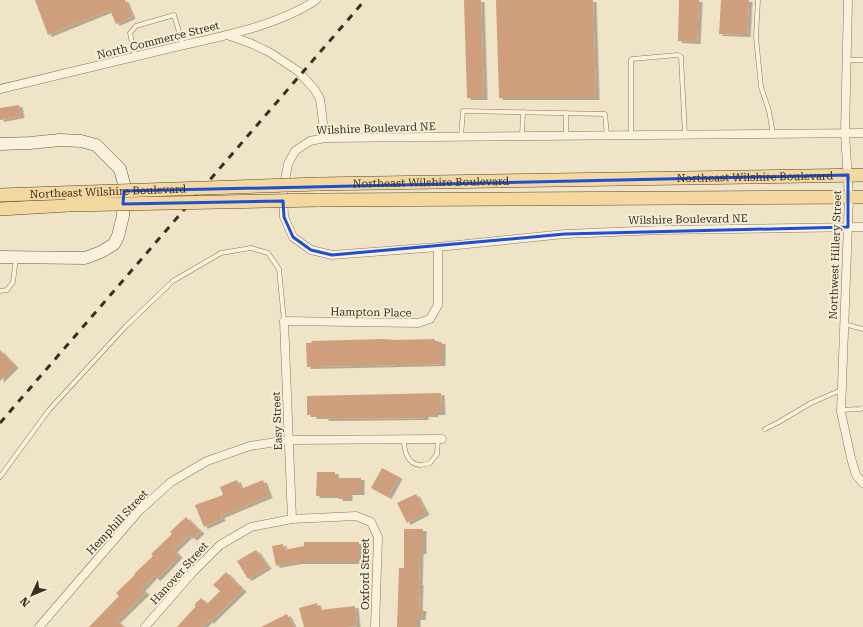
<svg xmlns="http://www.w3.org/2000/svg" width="863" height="627" viewBox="0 0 863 627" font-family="'Roboto Serif',serif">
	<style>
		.building { fill: #cf9f7d; filter: url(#shadow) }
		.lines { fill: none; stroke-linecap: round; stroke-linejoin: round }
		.lane-casing { stroke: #8d765c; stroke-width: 5 }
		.street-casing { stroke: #8d765c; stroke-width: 9 }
		.secondary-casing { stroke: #6f573f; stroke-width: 13 }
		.primary-casing { stroke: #5b4430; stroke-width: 14 }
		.lane { stroke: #faf1dc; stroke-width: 4 }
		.street { stroke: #faf1dc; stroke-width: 8 }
		.secondary { stroke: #faf1dc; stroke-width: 12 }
		.primary { stroke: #f3d9a0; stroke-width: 13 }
		.rail { stroke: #3d2e20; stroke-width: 3; stroke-dasharray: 7 7; stroke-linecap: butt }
		.primary-bridge-casing { stroke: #5b4430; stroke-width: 14; stroke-linecap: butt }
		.primary-bridge { stroke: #f3d9a0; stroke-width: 13 }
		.marked { fill: none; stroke: #1d4ed8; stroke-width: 3; stroke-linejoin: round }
		.labels { text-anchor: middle; stroke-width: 4; stroke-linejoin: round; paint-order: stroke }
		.street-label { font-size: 11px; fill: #3d2e20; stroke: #f7eed8 }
	</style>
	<defs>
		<filter id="shadow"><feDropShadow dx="3.5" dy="2" stdDeviation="0" flood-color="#0004"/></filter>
	</defs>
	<rect width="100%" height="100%" fill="#f0e4c8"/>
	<g class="building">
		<path d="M35 0H125L132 17 116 24 110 10 48 35Z"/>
		<path d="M464 0H481L484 98H467Z"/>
		<path d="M496 0H593L596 98H499Z"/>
		<path d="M679 0H699L697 42 678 41Z"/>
		<path d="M721 0H749L747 35 719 34Z"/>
		<path d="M19 105 21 116 0 120V108Z"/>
		<path d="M382 339 397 340 435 339V342H442V364L307 367 306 343H311L312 341Z"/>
		<path d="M0 350 15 366 0 381Z"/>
		<path d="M441 393 442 413H435V415H425V418L325 419V417H313V415H307V396Z"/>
		<path d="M382 468 399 477 388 497 371 488Z"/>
		<path d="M317 472H335V478H361V493H349V499H339V496H316Z"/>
		<path d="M237 480 241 489 263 480 269 496 221 516 222 519 204 527 195 505 223 495 220 487Z"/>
		<path d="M416 494 426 513 407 523 397 503Z"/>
		<path d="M186 517 201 532 193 539 190 535 174 550 179 556 157 579 154 576 142 589 146 593 117 621 124 627H89L119 596 116 593 135 575 134 574 153 556 151 554 172 534 170 532Z"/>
		<path d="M404 529H423V552H420L419 583H420L419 609H423L422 618H417V627H397L399 568H404Z"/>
		<path d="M304 542H359V562H298L276 566 272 546 283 544 284 550 304 546Z"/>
		<path d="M256 550 268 567 248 579 237 561Z"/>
		<path d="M226 572 243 590 210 622 209 620 203 627H177L196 606 194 605 201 598 207 604 220 591 213 585Z"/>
		<path d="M317 603 319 610 355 606 357 626 345 627H304L299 608Z"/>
		<path d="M287 614 294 627H261Z"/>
	</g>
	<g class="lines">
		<g class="lane-casing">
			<g id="lane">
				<path d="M758 0 756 37 761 87 769 111 773 134"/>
				<path d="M135 57 130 33 136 26 174 15 183 45"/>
				<path d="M847 60H863"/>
				<path d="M631 135V60L632 59 678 55 681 57 685 134"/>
				<path d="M522 136 523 112"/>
				<path d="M566 136V113"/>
				<path d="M461 137 463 111 605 114 607 135"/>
				<path d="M0 291 7 290 13 282 16 258"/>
				<path d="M844 324 863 329"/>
				<path d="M841 410 860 409 863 408"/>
				<path d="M765 429 779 422 811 403 841 390"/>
				<path d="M404 440C404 450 407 464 420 465 423 465 427 464 430 463L437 454 438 439"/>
				<path d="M0 477 49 410 126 326 173 281 221 253 251 248 268 253 279 269 284 321"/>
			</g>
		</g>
		<g class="street-casing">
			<g id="street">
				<path d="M848 0 845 133 849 197 841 412 851 458 856 475 863 483"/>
				<path d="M227 35 250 43 269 52 298 71 315 90 320 99 325 138"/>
				<path d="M0 89C58 75 117 61 175 47 219 37 278 26 316 0"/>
				<path d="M863 133 325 138 310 141 295 151 288 164 283 191 284 217 293 237 311 250 332 255 438 247 565 234 659 230 863 227"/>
				<path d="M292 519 284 321 418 323 430 319 438 305V247"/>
				<path d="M39 627 139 511 171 482 207 461 250 446 289 440 442 439"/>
				<path d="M145 627 192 573 220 545 251 527 292 519 356 516 371 522 378 537 375 627"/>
			</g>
		</g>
		<g class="secondary-casing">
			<path id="secondary" d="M0 144 30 143 60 140 81 141 96 145 120 169 124 184 123 216 118 236 114 244 101 252 85 258 0 257"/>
		</g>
		<g class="primary-casing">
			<g id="primary">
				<path id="s1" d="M318 184 863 175"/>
				<path d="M318 200 863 197"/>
				<path d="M0 209 69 205"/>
			</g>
		</g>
		<use href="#lane" class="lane"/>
		<use href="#street" class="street"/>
		<use href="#secondary" class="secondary"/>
		<use href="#primary" class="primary"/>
		<path class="rail" d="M0 423 365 0"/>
		<g class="primary-bridge-casing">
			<g id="primary-bridge">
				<path id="s2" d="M0 195 318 184"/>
				<path d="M69 205 318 200"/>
			</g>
		</g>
		<use href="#primary-bridge" class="primary-bridge"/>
	</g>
	<path class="marked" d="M848 175V227L565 234 332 255 311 250 293 237 284 217 283 201 123 204 124 191Z"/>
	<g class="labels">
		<g class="street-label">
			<text transform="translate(158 40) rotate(-14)" y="4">North Commerce Street</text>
			<text transform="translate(376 128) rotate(-2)" y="4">Wilshire Boulevard NE</text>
			<text dy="4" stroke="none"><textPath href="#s1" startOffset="437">Northeast Wilshire Boulevard</textPath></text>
			<text dy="4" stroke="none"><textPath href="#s1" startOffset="113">Northeast Wilshire Boulevard</textPath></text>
			<text dy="4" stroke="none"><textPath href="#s2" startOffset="108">Northeast Wilshire Boulevard</textPath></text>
			<text transform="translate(688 219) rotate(-1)" y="4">Wilshire Boulevard NE</text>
			<text transform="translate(835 255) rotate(-88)" y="4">Northwest Hillery Street</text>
			<text transform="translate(371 312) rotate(1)" y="4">Hampton Place</text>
			<text transform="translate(277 421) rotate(-92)" y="4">Easy Street</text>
			<text transform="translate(117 522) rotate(-47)" y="4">Hemphill Street</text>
			<text transform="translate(179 573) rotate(-48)" y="4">Hanover Street</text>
			<text transform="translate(365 574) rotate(-90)" y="4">Oxford Street</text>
		</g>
	</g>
	<g transform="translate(32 595) rotate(226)" stroke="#f7eed8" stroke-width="3" paint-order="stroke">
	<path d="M0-3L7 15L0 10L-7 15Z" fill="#3d2e20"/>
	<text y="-6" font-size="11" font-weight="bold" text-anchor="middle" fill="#3d2e20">N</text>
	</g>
</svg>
